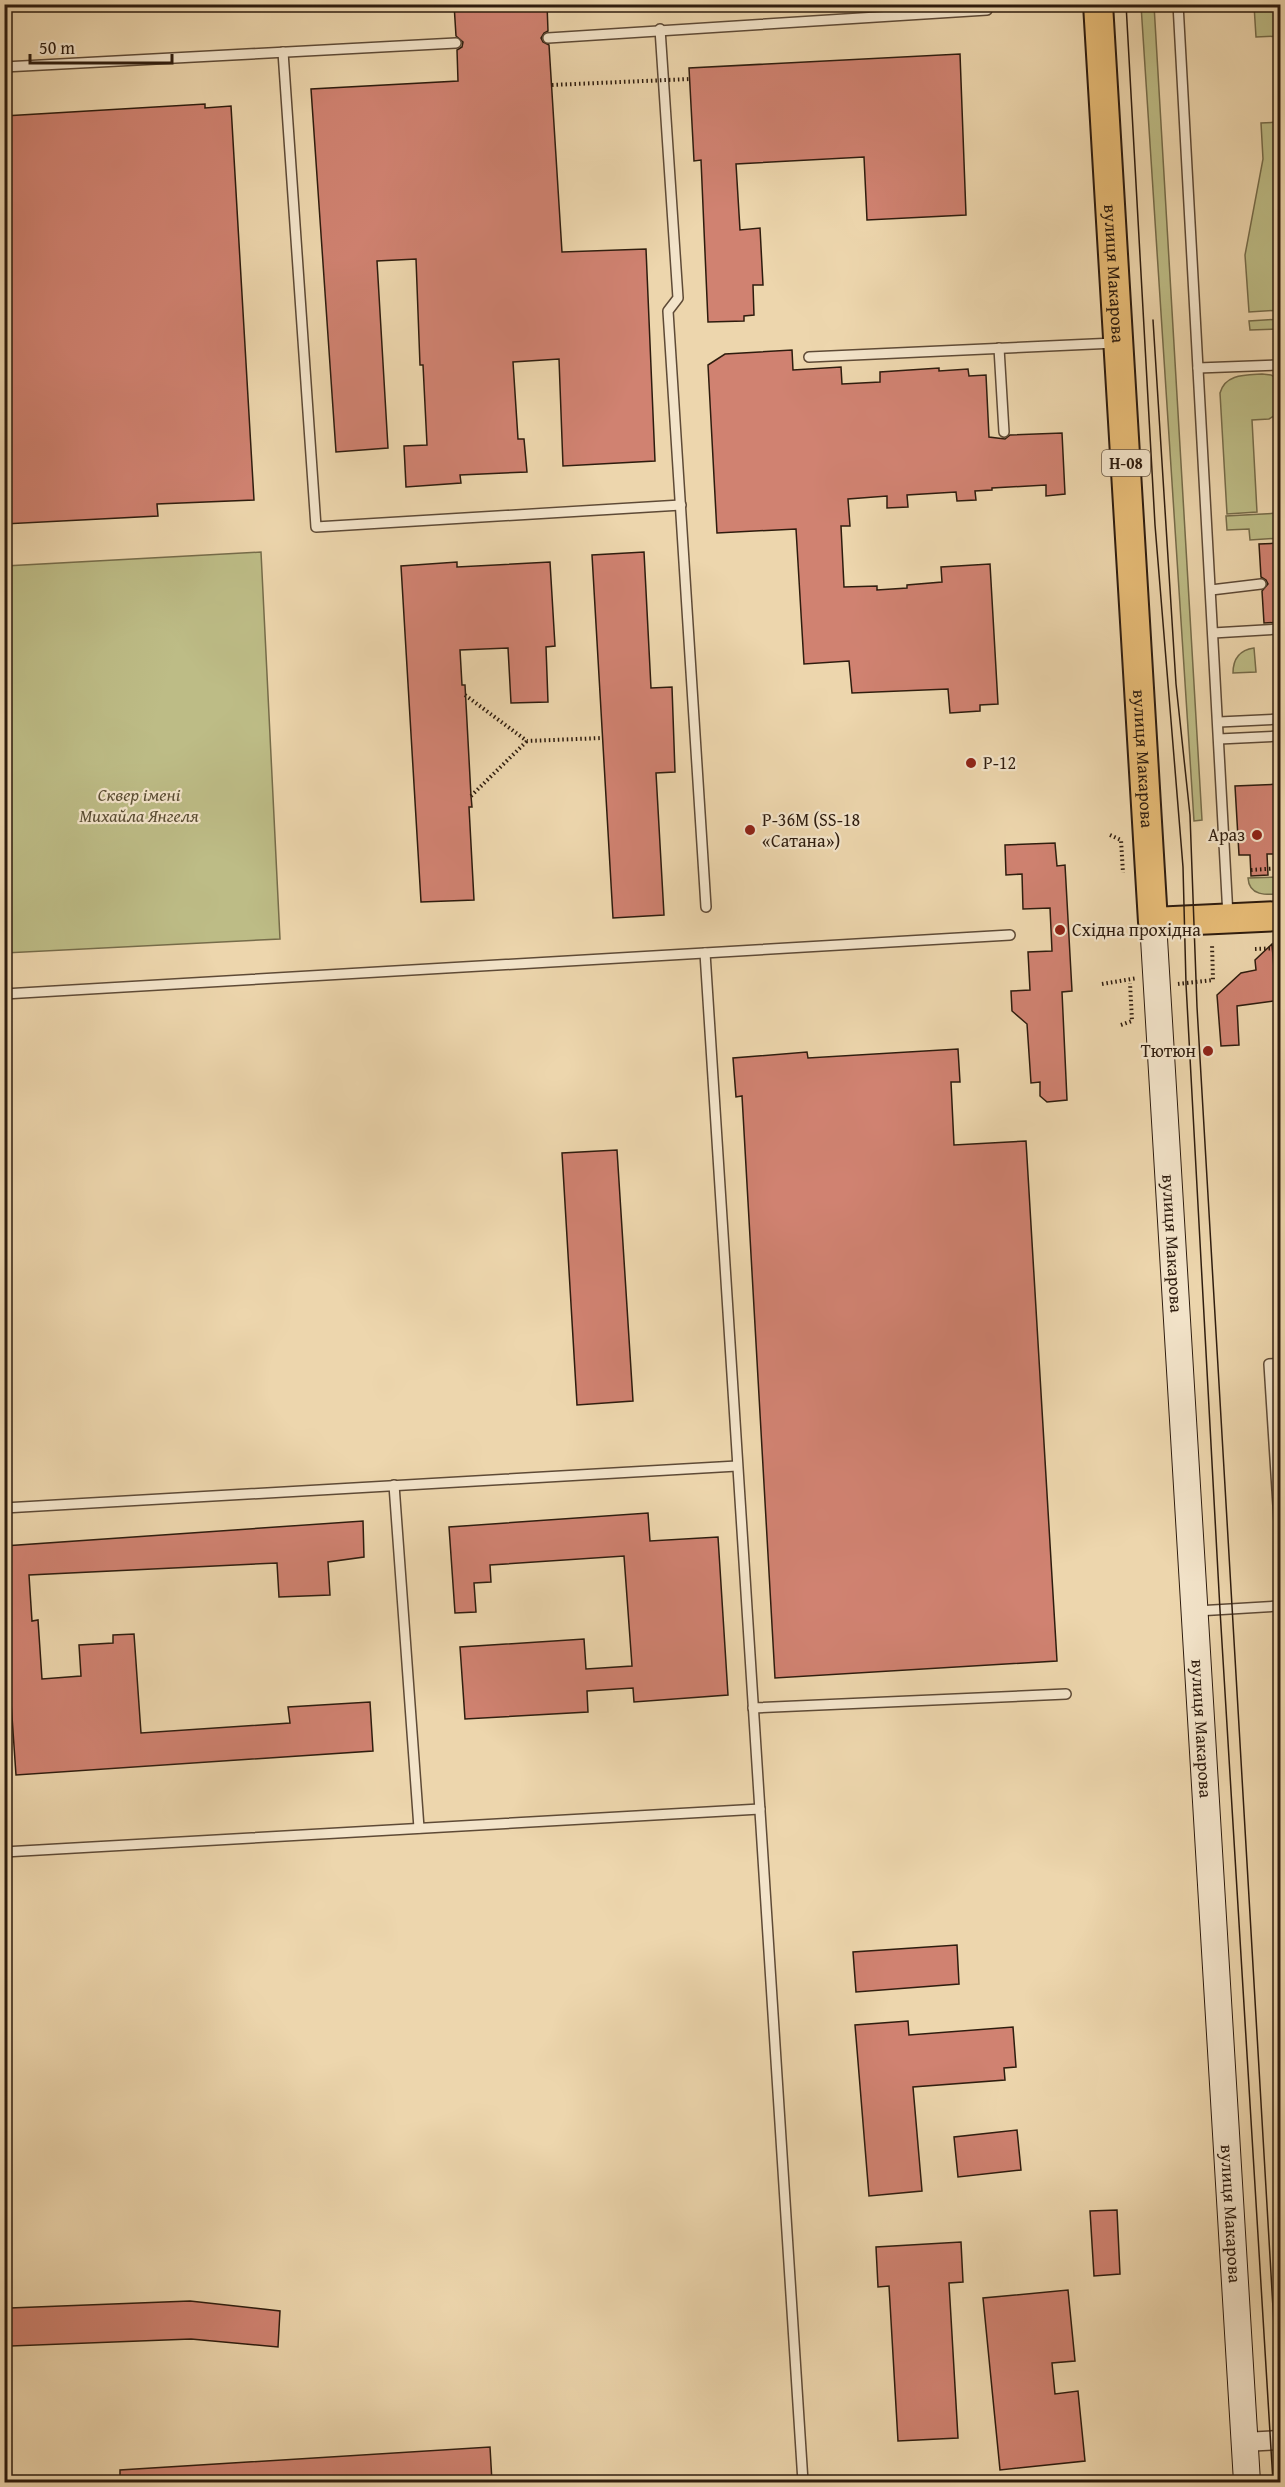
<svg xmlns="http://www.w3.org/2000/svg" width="1285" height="2487" viewBox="0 0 1285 2487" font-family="'Gentium Book Plus',serif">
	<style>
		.green { fill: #bdbc86; stroke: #766c4a; stroke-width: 1.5 }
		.building { fill: #d08271; stroke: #2e1c0e; stroke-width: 1.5 }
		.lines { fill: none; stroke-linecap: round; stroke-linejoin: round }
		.service-casing { stroke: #5e4a36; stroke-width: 12 }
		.minor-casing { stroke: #5e4a36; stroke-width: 21 }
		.secondary-casing { stroke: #2e1c0e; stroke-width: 28 }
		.primary-casing { stroke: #2e1c0e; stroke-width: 32 }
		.path { stroke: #2e1c0e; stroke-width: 4; stroke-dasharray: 1.5 3; stroke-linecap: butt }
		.service { stroke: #f3e4ca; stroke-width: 9 }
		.minor { stroke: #f3e4ca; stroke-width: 18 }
		.secondary { stroke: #f3e4ca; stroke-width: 26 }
		.primary { stroke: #e6bb76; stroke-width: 28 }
		.tram { stroke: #2e1c0e; stroke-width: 1.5 }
		.path-bridge { stroke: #2e1c0e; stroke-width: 4; stroke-dasharray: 1.5 3; stroke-linecap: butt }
		.poi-dot { fill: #8f2418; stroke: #f3e4ca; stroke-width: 2 }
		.labels { text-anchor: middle; stroke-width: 4.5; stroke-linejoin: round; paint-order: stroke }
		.shield { fill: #f3e4ca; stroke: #695846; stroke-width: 1.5 }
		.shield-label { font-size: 16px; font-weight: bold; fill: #2e1c0e }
		.street-label { font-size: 18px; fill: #2e1c0e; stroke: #f3e4ca }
		.poi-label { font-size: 18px; fill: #2e1c0e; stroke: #f3e4ca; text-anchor: start }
		.park-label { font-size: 18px; font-style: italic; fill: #594c32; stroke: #f3e4ca }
	</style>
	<rect width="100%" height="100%" fill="#edd6ad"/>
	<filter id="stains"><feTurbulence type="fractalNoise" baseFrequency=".00333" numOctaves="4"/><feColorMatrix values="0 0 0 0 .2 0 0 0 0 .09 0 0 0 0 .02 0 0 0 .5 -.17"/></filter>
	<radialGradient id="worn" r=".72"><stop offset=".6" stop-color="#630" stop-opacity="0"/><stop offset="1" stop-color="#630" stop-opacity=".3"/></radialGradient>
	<g class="green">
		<path d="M1141 5H1154L1202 820 1194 821Z"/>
		<path d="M1254 5H1278L1280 36 1256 37Z"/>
		<path d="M1280 122V310L1249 312 1245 255 1263 159 1261 123Z"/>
		<path d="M1280 319V329L1250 330 1249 321Z"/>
		<path d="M1262 374 1271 375 1280 381V412L1269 419 1252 420 1257 512 1227 514 1220 393C1225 374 1245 375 1262 374Z"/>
		<path d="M1280 513V538L1250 540 1249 529 1227 530 1226 516Z"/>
		<path d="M261 552 280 939 5 953V566Z"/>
		<path d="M1254 648 1256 672 1233 673C1233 659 1240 650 1254 648Z"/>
		<path d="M1280 877V894C1266 895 1249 896 1248 878Z"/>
	</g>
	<g class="building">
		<path d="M454 4H547L548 31 544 33 541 38 543 42 549 45 562 252 646 249 655 461 563 466 559 359 513 362 518 439H524L527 472 460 475 461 483 406 487 404 446 427 445 423 365H420L416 259 377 261 388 448 336 452 311 89 458 81 457 50 462 47 463 42 456 36Z"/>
		<path d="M960 54 966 215 867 220 864 157 736 164 740 230 760 228 763 285H753L754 315 744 316V321L708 322 701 160 694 161 689 68Z"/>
		<path d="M205 104V108L231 106 254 500 157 504 158 516 4 524V116Z"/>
		<path d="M792 350 793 370 841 367 842 384 880 382V372L939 368V371L968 369 969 376 986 375 989 437 1005 439 1010 435 1062 433 1065 494 1046 496V485L992 488V490L975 491 976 500 957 501 956 492 907 495 908 507 887 508V496L848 499 850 526H841L844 587 877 586V590L907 588V585L942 582 941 567 990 564 998 704 980 705V711L950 713 948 689 852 693 849 661 804 664 796 529 717 533 708 365 725 354Z"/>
		<path d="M1281 543V622L1264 623 1262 591 1268 584 1266 580 1261 577 1259 544Z"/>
		<path d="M644 552 651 688 672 687 675 772 656 773 664 915 613 918 592 555Z"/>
		<path d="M457 562V567L550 562 555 646 546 647 548 702 511 703 508 648 460 650 462 685H465L471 796 472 807H469L474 900 421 902 401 566Z"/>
		<path d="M1281 784V854H1267L1268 875 1251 876 1250 855H1239L1235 786Z"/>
		<path d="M1055 843 1057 866 1065 865 1072 991 1062 992 1067 1100 1047 1102 1040 1096V1082L1031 1083 1027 1024 1012 1011 1011 991 1030 990 1028 952 1052 951 1050 908 1023 909 1022 874 1006 875 1005 845Z"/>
		<path d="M1272 944 1275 980H1281V1000L1237 1006 1239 1045 1221 1046 1217 995 1241 973 1256 970 1255 960Z"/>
		<path d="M958 1049 960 1082H951L954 1145 1026 1141 1057 1661 775 1678 742 1096 736 1097 733 1058 807 1052 808 1058Z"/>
		<path d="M617 1150 633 1401 577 1405 562 1153Z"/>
		<path d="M648 1513 650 1541 718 1537 728 1695 634 1702 633 1688 587 1691 588 1712 465 1719 460 1647 584 1639 586 1669 632 1666 624 1556 490 1565 491 1582 474 1583 476 1612 455 1613 449 1527Z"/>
		<path d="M363 1521 364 1557 328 1562 330 1595 279 1597 277 1563 29 1575 32 1621 38 1620 42 1679 81 1676 79 1645 113 1643V1635L134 1634 141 1733 290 1723 288 1707 370 1702 373 1751 16 1775 4 1600V1546Z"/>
		<path d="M957 1945 959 1984 856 1992 853 1952Z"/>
		<path d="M908 2021 909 2035 1013 2027 1016 2067 1004 2068 1005 2080 913 2087 922 2191 869 2196 855 2025Z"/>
		<path d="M1017 2130 1021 2170 958 2177 954 2137Z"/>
		<path d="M1117 2210 1120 2274 1094 2276 1090 2211Z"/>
		<path d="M961 2242 963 2282 949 2283 958 2438 898 2441 889 2286 878 2287 876 2247Z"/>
		<path d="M1068 2290 1075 2361 1052 2363 1055 2394 1078 2391 1085 2461 1000 2470 983 2298Z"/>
		<path d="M190 2301 280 2311 278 2347 191 2339 11 2346 10 2308Z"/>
		<path d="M490 2447 492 2482H120V2470Z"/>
	</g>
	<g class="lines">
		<g class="service-casing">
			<g id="service">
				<path d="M1178 4 1228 916"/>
				<path d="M660 29 678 298 668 311 706 907"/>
				<path d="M548 38 987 10"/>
				<path d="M283 52 316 527 681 505"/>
				<path d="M4 67 456 43"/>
				<path d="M999 348 1004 432"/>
				<path d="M809 357 1115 343"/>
				<path d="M1198 368 1280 365"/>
				<path d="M1211 590 1261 584"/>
				<path d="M1213 633 1280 629"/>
				<path d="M1219 722 1280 719"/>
				<path d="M1219 739 1280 736"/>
				<path d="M705 953 803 2482"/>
				<path d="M4 994 1010 935"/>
				<path d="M1280 1363 1269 1364 1280 1537"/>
				<path d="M394 1485 419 1828"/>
				<path d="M4 1508 737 1466"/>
				<path d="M1197 1611 1280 1606"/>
				<path d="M753 1708 1066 1694"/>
				<path d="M4 1852 760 1809"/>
			</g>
		</g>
		<g class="minor-casing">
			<path id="minor" d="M1244 2442 1280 2440"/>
		</g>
		<g class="secondary-casing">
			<g id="secondary">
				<path id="s1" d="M1153 922 1247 2482"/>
			</g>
		</g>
		<g class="primary-casing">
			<g id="primary">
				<path id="s2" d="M1098 4 1153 922 1280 916"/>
			</g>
		</g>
		<g class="path">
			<path d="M465 695 527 741 602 738"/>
			<path d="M471 796 527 741"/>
			<path d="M1110 835 1121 840 1123 873"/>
			<path d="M1251 870 1280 868"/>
			<path d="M1255 949 1280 948"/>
			<path d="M1102 984 1137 978"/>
			<path d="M1178 984 1213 980 1212 944"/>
			<path d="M1121 1025 1132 1021 1130 983"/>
		</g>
		<use href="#service" class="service"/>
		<use href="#minor" class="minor"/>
		<use href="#secondary" class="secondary"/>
		<use href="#primary" class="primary"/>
		<g class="tram">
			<path d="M1126 4 1155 525 1183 867 1186 984 1220 1610 1273 2482"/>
			<path d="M1153 320 1176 684 1190 815 1197 1007 1280 2428"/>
		</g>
		<path class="path-bridge" d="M552 85 690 79"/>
	</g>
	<g class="poi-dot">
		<circle cx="971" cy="763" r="6"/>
		<circle cx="750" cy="830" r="6"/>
		<circle cx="1257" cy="835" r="6"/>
		<circle cx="1060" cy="930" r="6"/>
		<circle cx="1208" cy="1051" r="6"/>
	</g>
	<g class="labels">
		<rect class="shield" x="1102" y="450" width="48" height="26" rx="4.5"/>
		<g class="shield-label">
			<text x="1126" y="469">Н-08</text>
		</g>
		<g class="street-label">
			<text dy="6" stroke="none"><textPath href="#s2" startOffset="270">вулиця Макарова</textPath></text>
			<text dy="6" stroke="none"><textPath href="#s2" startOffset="756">вулиця Макарова</textPath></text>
			<text dy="6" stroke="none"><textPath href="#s1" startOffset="322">вулиця Макарова</textPath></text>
			<text dy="6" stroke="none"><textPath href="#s1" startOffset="808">вулиця Макарова</textPath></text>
			<text dy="6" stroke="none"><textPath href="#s1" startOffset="1294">вулиця Макарова</textPath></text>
		</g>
		<g class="poi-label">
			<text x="983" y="769">Р-12</text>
			<text x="762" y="826">Р-36М (SS-18<tspan x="762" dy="21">«Сатана»)</tspan></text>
			<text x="1245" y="841" text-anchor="end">Араз</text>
			<text x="1072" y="936">Східна прохідна</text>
			<text x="1196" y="1057" text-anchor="end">Тютюн</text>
		</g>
		<g class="park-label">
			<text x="139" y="801">Сквер імені<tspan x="139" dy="21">Михайла Янгеля</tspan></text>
		</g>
	</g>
	<rect width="1285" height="2487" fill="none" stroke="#edd6ad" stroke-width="24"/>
	<rect x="6" y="6" width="1273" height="2475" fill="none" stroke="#2e1c0e" stroke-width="3"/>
	<rect x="12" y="12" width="1261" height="2463" fill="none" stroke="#2e1c0e" stroke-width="1.5"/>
	<path d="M30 54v9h142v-9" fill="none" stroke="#2e1c0e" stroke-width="3"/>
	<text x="39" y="54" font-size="18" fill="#2e1c0e" stroke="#f3e4ca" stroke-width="4.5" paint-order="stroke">50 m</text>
	<rect width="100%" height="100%" filter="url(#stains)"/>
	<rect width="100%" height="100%" fill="url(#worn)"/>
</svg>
